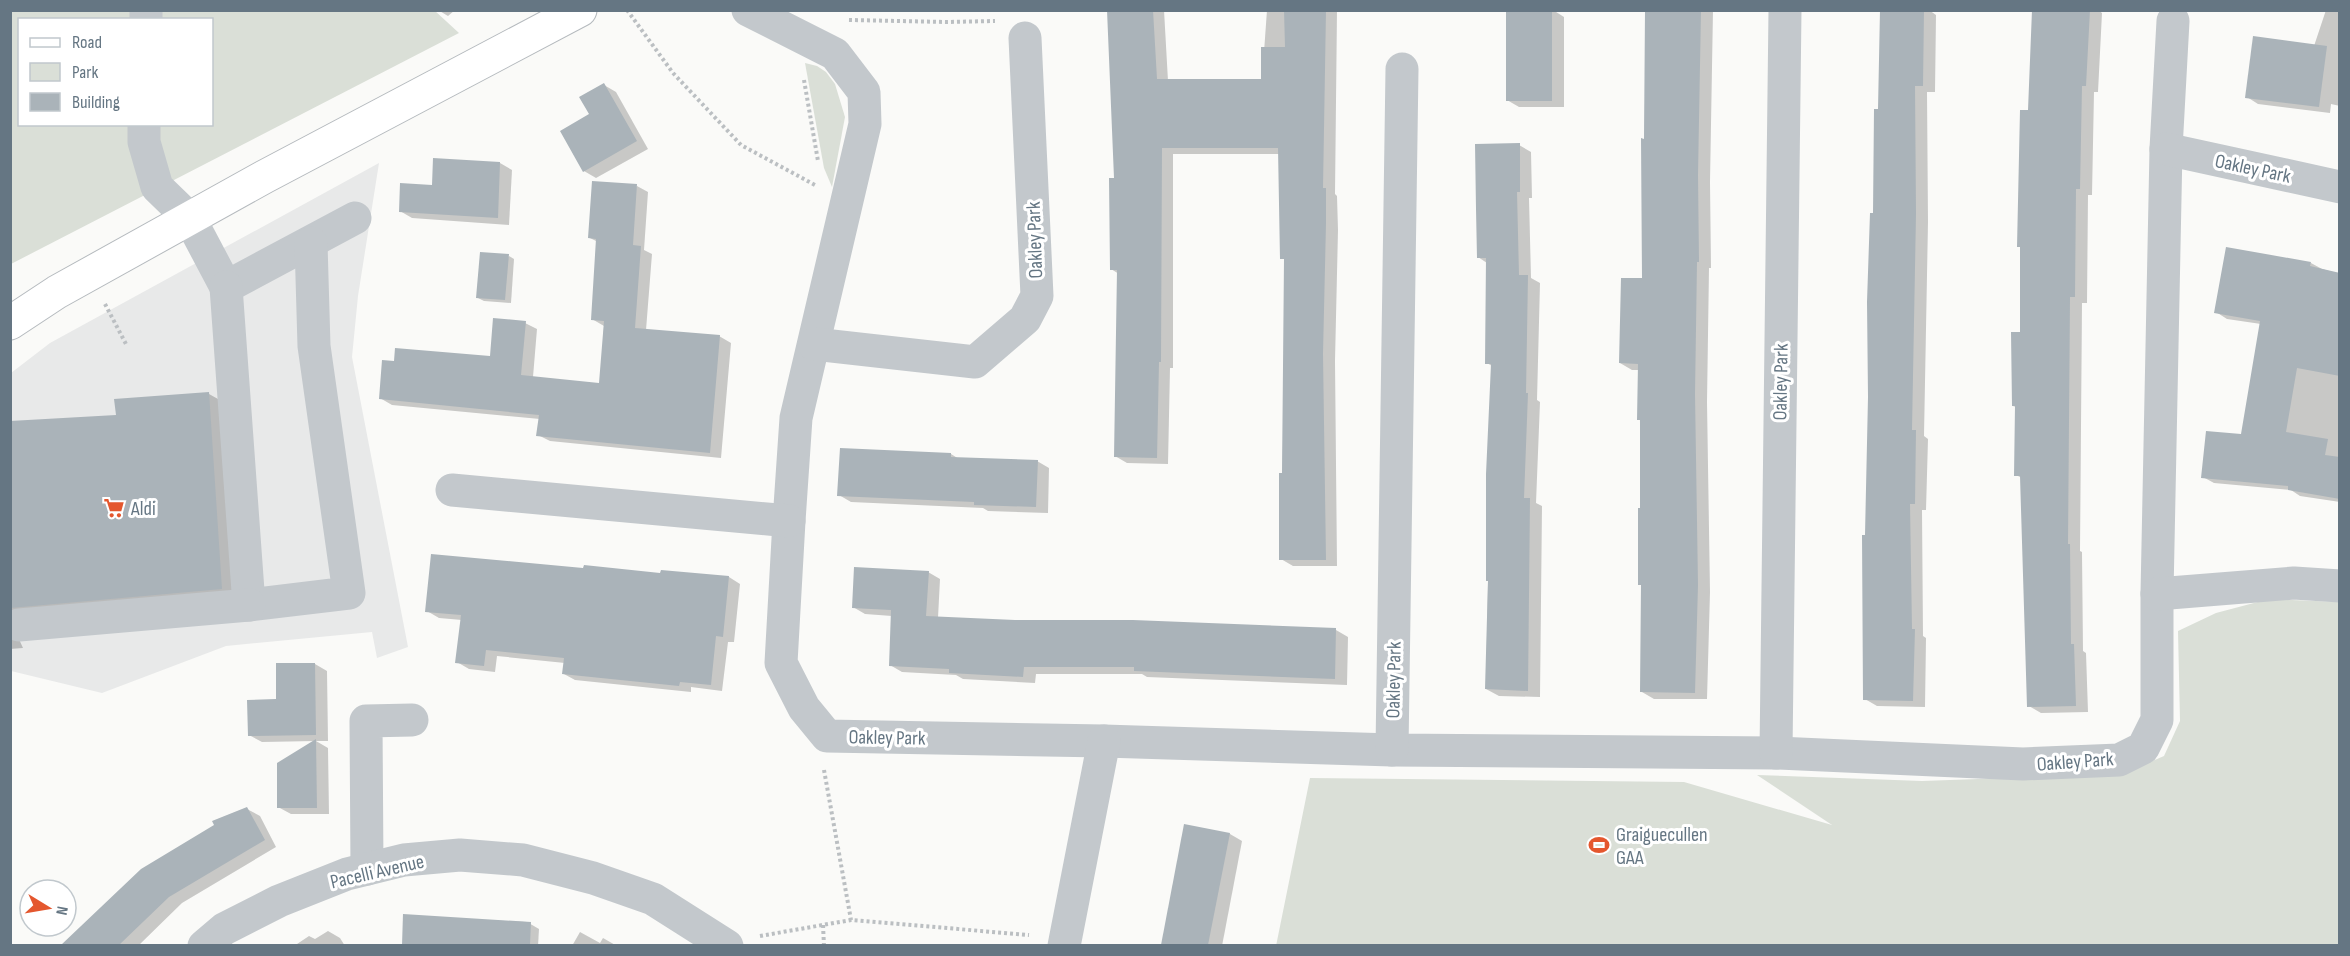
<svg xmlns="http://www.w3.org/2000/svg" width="2350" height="956" viewBox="0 0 2350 956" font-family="'Sofia Sans Condensed',sans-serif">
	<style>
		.built { fill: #e8e9e9 }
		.green { fill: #dadfd7; fill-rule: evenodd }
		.shadow { fill: #0003 }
		.building { fill: #aab3b9 }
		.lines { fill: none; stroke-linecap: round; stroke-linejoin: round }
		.major-casing { stroke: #b5babe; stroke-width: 35 }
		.path { stroke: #bbbfc2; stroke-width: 4; stroke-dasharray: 3 3; stroke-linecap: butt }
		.minor { stroke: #c3c8cc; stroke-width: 33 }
		.major { stroke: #fff; stroke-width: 33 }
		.labels { text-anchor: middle; stroke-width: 6; stroke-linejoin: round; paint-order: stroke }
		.street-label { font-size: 20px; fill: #657683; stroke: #fff }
		.poi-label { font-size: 20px; fill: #657683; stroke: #fff; text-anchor: start }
	</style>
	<rect width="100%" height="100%" fill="#fafaf8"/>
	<path class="built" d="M379 163 358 296 352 357 408 647 377 658 372 632 226 646 102 693 11 671V373L50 343Z"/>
	<g class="green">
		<path d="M434 10 459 33 11 264V11ZM20 20H212V124H20Z"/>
		<path d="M805 63 817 66 826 72 835 84 845 117 832 187 824 168Z"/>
		<path d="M2269 599 2339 602V945L1276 946 1310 778 1684 782 1832 825 1757 775 1922 781 2095 775 2127 772 2164 756 2180 721 2178 631 2216 613Z"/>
	</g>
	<g class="shadow">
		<path d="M438 10H455L448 16Z"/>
		<path d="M1108 10H1164L1168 81 1262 80 1267 10H1337L1335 194 1337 196 1338 230 1335 361 1337 566H1293L1281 559 1286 260 1282 258 1280 154H1173V368H1170L1168 464 1127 463 1115 456 1119 274 1111 269 1116 180Z"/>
		<path d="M1507 10H1553L1564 17V107H1519L1507 100Z"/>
		<path d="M1646 10H1713L1710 182 1711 268H1709L1707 402 1710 592 1707 699H1654L1642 692 1643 586 1639 370H1632L1620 363 1643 280Z"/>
		<path d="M1882 10H1929L1936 15 1935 92H1927L1928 222 1924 436 1928 439 1926 510H1922L1923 636 1926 638 1925 707 1877 706 1865 699 1866 537Z"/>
		<path d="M2034 10H2098L2102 13 2098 92H2094L2092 195H2088L2087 303H2082L2080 551 2082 552 2083 651 2086 653 2088 712 2041 713 2029 706 2022 478 2016 475V407L2013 406 2021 334Z"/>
		<path d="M2326 10H2340V106L2331 104 2330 113 2258 104 2247 97 2314 46Z"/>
		<path d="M604 85 616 92 648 149 596 178 584 171 591 115Z"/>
		<path d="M1519 145 1531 152 1532 198H1529L1531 278 1540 283 1537 400 1540 402 1536 503 1542 506 1540 697 1499 696 1486 689 1492 366 1487 363V263L1478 257Z"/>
		<path d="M500 163 512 170 509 225 412 218 400 211 433 186Z"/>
		<path d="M637 186 648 192 644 250 652 254 646 330 719 336 731 343 721 458 550 441 538 435 540 419 392 405 380 398 491 358 525 323 537 329 533 377 601 385 604 326 592 319 598 242 590 238Z"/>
		<path d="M509 256 514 259 511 303 484 301 478 298Z"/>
		<path d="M2311 263 2322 269 2340 274V502L2300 496 2291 490 2214 483 2203 477 2242 436 2261 324 2227 319 2216 312Z"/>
		<path d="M209 394 227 404 239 598 18 637 23 648 10 649V423L117 416Z"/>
		<path d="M841 450 951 454 959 459 1037 461 1049 468 1048 513 988 511 983 508 851 502 839 495Z"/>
		<path d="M928 572 940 579 938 618 1015 622H1133L1336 630 1348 637 1347 685 1147 677 1142 674H1036L1035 683 963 679 956 675 902 672 890 665 892 616 865 614 853 607Z"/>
		<path d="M662 575 729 577 740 584 734 642H728L722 691 691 687V692L575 680 564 674 565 663 497 656 495 672 469 669 457 662 462 620 439 618 427 611Z"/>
		<path d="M315 664 327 671 328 741H316L328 748 329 814H291L278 807 316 741 262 742 249 735 277 701Z"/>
		<path d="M247 809 260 816 276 847 182 903 138 946H64L142 870Z"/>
		<path d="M1185 826 1230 834 1242 841 1222 946H1163Z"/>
		<path d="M405 916 527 922 539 929 538 946H404Z"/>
		<path d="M328 931 340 938 345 946H294L309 936 315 939Z"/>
		<path d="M580 932 600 943 603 938 617 946H572Z"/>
	</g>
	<g class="building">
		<path d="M1107 10H1153L1157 79H1261V47H1285L1284 10H1326L1323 188H1326V223L1323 354 1326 560H1279V473H1282L1284 259H1280L1278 148H1162L1161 362H1159L1157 458 1114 457 1117 270H1110L1109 178H1114Z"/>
		<rect x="1506" y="10" width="46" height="91"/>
		<path d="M1645 10H1701L1698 175 1699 262H1697L1695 394 1698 585 1695 693 1640 692 1641 585H1638V508H1640V420H1637L1638 364 1619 363 1621 278H1642L1641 138 1644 139Z"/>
		<path d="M1880 10H1924L1923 86H1915L1916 214 1912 430H1916L1915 504H1910L1912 629H1915L1913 701 1863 700 1862 535H1865L1868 397 1867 302 1870 213H1873L1874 109H1878Z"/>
		<path d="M2032 10H2090L2086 86H2082L2080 189H2076L2075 297H2070L2068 544H2070L2071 644H2074L2076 706 2027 707 2020 476H2014L2015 406H2012L2011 332H2020V247H2017L2020 110H2028Z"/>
		<path d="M2253 36 2327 46 2319 107 2245 98Z"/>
		<path d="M604 83 637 141 583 172 560 131 589 114 579 97Z"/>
		<path d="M1520 143V192H1517L1519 275H1528L1526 393H1528L1524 498H1530L1528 691 1485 689 1488 581H1486V474L1491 364H1485L1486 258H1477L1476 209 1475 144Z"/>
		<path d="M433 158 500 162 498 218 399 212 400 183 432 185Z"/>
		<path d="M592 181 637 184 633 245 641 246 635 328 720 335 710 453 536 436 539 415 379 399 382 360 394 361 395 348 490 356 493 318 526 321 521 375 599 383 604 321 591 320 596 239 588 238Z"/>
		<path d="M2226 247 2311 262 2310 266 2340 273V376L2297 368 2286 432 2328 439 2325 455 2340 457V499L2288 490V486L2201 478 2206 431 2241 434 2260 321 2214 313Z"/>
		<path d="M480 252 509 254 505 300 476 298Z"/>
		<path d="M209 392 222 589 10 608V421L116 415 114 399Z"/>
		<path d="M840 448 951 453V457L1038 460 1036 507 974 505V502L837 496Z"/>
		<path d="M431 554 583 568 584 565 660 573 661 570 729 576 723 637 716 636 711 685 680 682 679 686 562 674 564 658 486 650 484 666 455 663 461 615 425 612Z"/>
		<path d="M854 567 929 571 926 616 1015 620H1133L1336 628 1335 679 1134 671V667H1024L1023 677 949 673V669L889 666 891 610 852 608Z"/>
		<path d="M276 663H315L316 735 248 736 247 700 276 699Z"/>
		<path d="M316 739 317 808H277V763Z"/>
		<path d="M247 807 265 840 169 897 119 945H61L141 869 214 825 212 821Z"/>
		<path d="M1184 824 1230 833 1208 945H1161Z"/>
		<path d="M403 914 531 922 530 945H402Z"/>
	</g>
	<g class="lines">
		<g class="major-casing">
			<path id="major" d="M10 323 57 292 264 177 580 10"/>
		</g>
		<g class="path">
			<path d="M627 10 673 73 741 145 815 185"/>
			<path d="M849 20 946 22 995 21"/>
			<path d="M804 80 818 161"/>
			<path d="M105 304 127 346"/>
			<path d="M824 770 851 920 1029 935"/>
			<path d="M823 925 824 946"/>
			<path d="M760 936 851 920"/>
		</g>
		<g class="minor">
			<path d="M748 10 835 54 864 92 865 124 796 418 789 521 781 663 804 708 827 736 1104 741 1392 750 1776 753 2023 764 2119 760 2143 748 2157 720V594L2166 149 2173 21"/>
			<path d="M146 20V10"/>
			<path d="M144 124V142L157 187 190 219 226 287 355 218"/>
			<path d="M2166 149 2340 187"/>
			<path d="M226 287 249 605 349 593 314 346 311 243"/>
			<path d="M814 344 975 362 1025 319 1037 296 1025 38"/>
			<path d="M452 490 789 521"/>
			<path d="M2157 594 2294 583 2340 586"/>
			<path d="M19 625 249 605"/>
			<path d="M1392 750 1402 69"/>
			<path d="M1776 753 1785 10"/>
			<path d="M367 869 366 721 412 720"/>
			<path d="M204 946 224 929 279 901 347 874 404 860 460 855 523 860 593 878 653 899 727 946"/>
			<path d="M1064 946 1104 741"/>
		</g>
		<use href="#major" class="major"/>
	</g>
	<defs>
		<g id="supermarket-bare" transform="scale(1.62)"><path d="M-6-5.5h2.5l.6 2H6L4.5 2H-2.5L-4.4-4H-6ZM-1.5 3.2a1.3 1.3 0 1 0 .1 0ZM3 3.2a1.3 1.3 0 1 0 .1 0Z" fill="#e4572e" stroke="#fff" stroke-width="2.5" paint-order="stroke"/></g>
		<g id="stadium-bare" transform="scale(1.62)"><path d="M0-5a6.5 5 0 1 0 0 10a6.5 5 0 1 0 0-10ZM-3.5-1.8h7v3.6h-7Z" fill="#e4572e" stroke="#fff" stroke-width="2.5" paint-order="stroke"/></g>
	</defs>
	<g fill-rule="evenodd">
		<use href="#supermarket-bare" x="114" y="508"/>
		<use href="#stadium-bare" x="1599" y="845"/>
	</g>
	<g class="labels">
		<g class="street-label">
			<text transform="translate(2253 168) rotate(12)" y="7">Oakley Park</text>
			<text transform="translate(1034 240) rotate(-92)" y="7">Oakley Park</text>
			<text transform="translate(1780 382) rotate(-89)" y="7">Oakley Park</text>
			<text transform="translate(1393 680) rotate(-89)" y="7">Oakley Park</text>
			<text transform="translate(887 737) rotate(1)" y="7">Oakley Park</text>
			<text transform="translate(2075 761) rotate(-4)" y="7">Oakley Park</text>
			<text transform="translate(377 871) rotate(-13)" y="7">Pacelli Avenue</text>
		</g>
		<g class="poi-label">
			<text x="131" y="515">Aldi</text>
			<text x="1616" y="841">Graiguecullen<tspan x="1616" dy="23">GAA</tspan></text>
		</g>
	</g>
	<rect width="2350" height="956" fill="none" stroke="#657683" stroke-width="24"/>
	<rect x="18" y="18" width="195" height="108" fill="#ffffff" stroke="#c1c8cd" stroke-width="1.5"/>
	<rect x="30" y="38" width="30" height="9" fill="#ffffff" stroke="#c1c8cd" stroke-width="1.5"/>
	<text x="72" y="48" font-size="18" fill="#657683">Road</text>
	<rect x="30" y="63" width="30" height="18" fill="#dadfd7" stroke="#c1c8cd" stroke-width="1.5"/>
	<text x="72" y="78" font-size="18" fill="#657683">Park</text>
	<rect x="30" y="93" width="30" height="18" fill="#aab3b9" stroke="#c1c8cd" stroke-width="1.5"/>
	<text x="72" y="108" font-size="18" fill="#657683">Building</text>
	<g transform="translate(48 908) rotate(101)"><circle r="28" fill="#ffffff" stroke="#c1c8cd" stroke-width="1.5"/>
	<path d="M0-4.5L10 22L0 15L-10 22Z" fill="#e4572e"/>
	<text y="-9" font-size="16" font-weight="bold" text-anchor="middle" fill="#657683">N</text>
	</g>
</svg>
